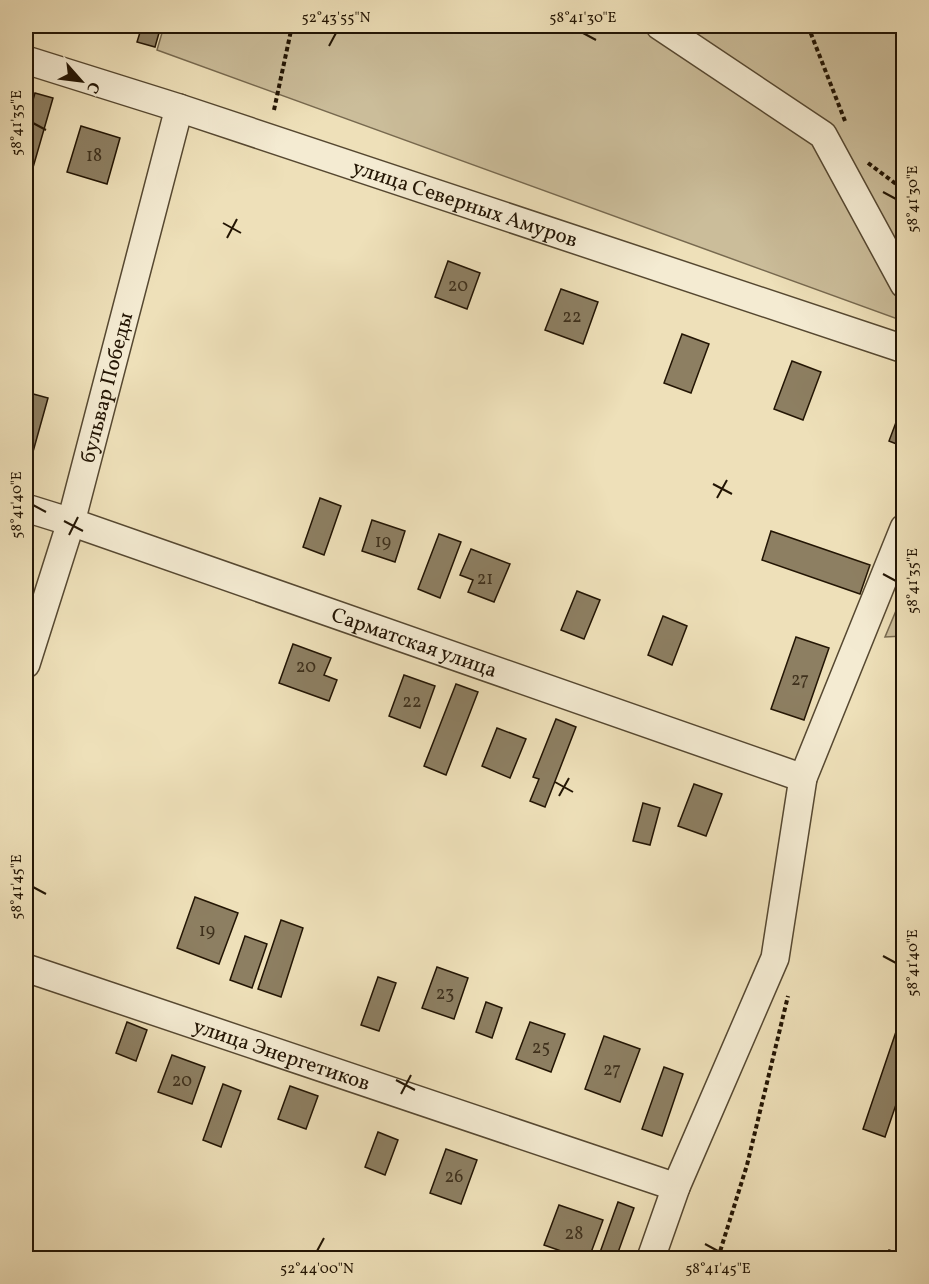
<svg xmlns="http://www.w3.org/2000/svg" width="929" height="1284" viewBox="0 0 929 1284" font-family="Vollkorn,serif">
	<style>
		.green { fill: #cbbd9a; stroke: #77694f; stroke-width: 1.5 }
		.building { fill: #8d7f62; stroke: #231504; stroke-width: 1.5 }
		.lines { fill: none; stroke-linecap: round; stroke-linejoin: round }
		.minor-casing { stroke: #564831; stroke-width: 30 }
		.path { stroke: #231504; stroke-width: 4; stroke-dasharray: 4.5 3; stroke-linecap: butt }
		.minor { stroke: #f4ebd2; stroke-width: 27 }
		.ticks { fill: none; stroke: #231504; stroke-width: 2 }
		.labels { text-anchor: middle; stroke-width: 4.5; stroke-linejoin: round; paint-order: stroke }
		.number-label { font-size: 18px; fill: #3e301c }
		.street-label { font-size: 21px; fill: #231504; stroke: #f4ebd2 }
		.neatline { fill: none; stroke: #231504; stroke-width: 2 }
		.ticks-label { font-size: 15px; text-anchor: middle; fill: #231504 }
	</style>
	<rect width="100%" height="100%" fill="#eee0b9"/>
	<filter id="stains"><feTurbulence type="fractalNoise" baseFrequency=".00333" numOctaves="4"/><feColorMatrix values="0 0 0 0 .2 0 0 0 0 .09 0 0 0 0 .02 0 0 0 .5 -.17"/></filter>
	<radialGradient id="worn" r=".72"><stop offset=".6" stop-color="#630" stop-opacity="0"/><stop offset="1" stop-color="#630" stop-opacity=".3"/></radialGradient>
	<g class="green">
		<path d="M164 26H903V321L157 50Z"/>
		<path d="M903 594V636L885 637Z"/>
	</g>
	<g class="building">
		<path d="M142 26H161L155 47 137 42Z"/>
		<path d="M35 93 53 98 30 178 26 176V124Z"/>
		<path d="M81 126 120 138 107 184 67 172Z"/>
		<path d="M448 261 480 273 467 309 435 297Z"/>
		<path d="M561 289 598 302 583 344 545 330Z"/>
		<path d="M682 334 709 344 691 393 664 383Z"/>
		<path d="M792 361 821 372 803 420 774 409Z"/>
		<path d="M26 392 48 398 31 459 26 457Z"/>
		<path d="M904 401V447L889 441Z"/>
		<path d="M320 498 341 506 324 555 303 547Z"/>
		<path d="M372 520 405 531 395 562 362 551Z"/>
		<path d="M771 531 870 565 860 594 762 560Z"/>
		<path d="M439 534 461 542 440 598 418 589Z"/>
		<path d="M471 549 510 564 494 602 468 592 473 580 460 575Z"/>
		<path d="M577 591 600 600 584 639 561 630Z"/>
		<path d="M663 616 687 626 672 665 648 655Z"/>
		<path d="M796 637 829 648 804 720 771 709Z"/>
		<path d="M293 644 331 658 324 675 337 680 329 701 279 683Z"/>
		<path d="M404 675 435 686 420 728 389 716Z"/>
		<path d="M456 684 478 692 446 775 424 766Z"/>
		<path d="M556 719 576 727 545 807 530 801 539 779 533 777Z"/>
		<path d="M497 728 526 739 510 778 482 766Z"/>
		<path d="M694 784 722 794 706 836 678 826Z"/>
		<path d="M643 803 660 808 650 845 633 841Z"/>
		<path d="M195 897 238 913 219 964 177 948Z"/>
		<path d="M281 920 303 928 281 997 258 989Z"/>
		<path d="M245 936 267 944 252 988 230 980Z"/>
		<path d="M437 967 468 978 454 1019 422 1008Z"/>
		<path d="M378 977 396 983 379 1031 361 1025Z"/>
		<path d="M486 1002 502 1008 492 1038 476 1032Z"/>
		<path d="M901 1017 904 1018V1081L885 1137 863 1129Z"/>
		<path d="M127 1022 147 1030 136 1061 116 1053Z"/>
		<path d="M530 1022 565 1034 551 1072 516 1059Z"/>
		<path d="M604 1036 640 1049 620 1102 585 1089Z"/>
		<path d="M172 1055 205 1067 192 1104 158 1092Z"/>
		<path d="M664 1067 683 1074 662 1136 642 1129Z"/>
		<path d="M223 1084 241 1091 221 1147 203 1140Z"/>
		<path d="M290 1086 318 1096 306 1129 278 1119Z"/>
		<path d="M378 1132 398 1140 385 1175 365 1167Z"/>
		<path d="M446 1149 477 1160 461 1204 430 1193Z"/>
		<path d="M618 1202 634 1208 616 1258H598Z"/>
		<path d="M559 1205 603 1220 589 1258H581L544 1245Z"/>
		<path d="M889 1250 904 1255V1258H886Z"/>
		<path d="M815 1252 836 1258H813Z"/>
	</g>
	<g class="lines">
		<g class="minor-casing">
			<g id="minor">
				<path d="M660 26 823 135 904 284"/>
				<path id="s1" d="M26 60 179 108 904 349"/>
				<path id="s2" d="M26 508 71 522 803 778"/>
				<path id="s3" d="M26 664 71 522 179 108"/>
				<path id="s4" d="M26 968 676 1187"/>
				<path d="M651 1258 676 1187 775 958 803 778 904 528"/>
			</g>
		</g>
		<g class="path">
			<path d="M808 26 845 121"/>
			<path d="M274 110 292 26"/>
			<path d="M868 163 904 190"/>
			<path d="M718 1258 747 1165 788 996"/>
		</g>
		<use href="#minor" class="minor"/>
	</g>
	<path class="ticks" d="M583 33 596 40M329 46 336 33M33 123 46 130M883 192 896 199M223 223 241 233M227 238 237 219M713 484 732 494M717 498 727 480M33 505 46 512M64 521 83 531M69 535 78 517M883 574 896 581M555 782 573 792M559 796 569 778M33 887 46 894M883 956 896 963M396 1080 415 1090M401 1094 411 1075M705 1244 718 1251M317 1251 324 1238"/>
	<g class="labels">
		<g class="number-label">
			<text x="94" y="161">18</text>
			<text x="458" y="291">20</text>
			<text x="572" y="322">22</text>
			<text x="383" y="547">19</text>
			<text x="485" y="584">21</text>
			<text x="306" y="672">20</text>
			<text x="800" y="685">27</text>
			<text x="412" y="707">22</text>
			<text x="207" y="936">19</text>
			<text x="445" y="999">23</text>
			<text x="541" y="1053">25</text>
			<text x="612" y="1075">27</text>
			<text x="182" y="1086">20</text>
			<text x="454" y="1182">26</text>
			<text x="574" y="1239">28</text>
		</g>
		<g class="street-label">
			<text dy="7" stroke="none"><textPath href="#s1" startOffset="462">улица Северных Амуров</textPath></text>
			<text dy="7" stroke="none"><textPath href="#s3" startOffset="288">бульвар Победы</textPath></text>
			<text dy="7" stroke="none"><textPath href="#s2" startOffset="411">Сарматская улица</textPath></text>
			<text dy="7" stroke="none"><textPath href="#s4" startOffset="270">улица Энергетиков</textPath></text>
		</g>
	</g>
	<rect width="929" height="1284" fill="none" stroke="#eee0b9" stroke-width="66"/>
	<g transform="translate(81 81) rotate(118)" stroke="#f4ebd2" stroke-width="4.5" paint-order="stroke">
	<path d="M0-4.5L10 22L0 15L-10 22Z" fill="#231504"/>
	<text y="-9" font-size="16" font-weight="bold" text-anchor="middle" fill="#231504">С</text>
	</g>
	<rect x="33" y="33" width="863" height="1218" class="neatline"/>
	<g class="ticks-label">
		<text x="336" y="22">52°43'55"N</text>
		<text x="583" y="22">58°41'30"E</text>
		<text transform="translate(16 123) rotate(-90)" y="5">58°41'35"E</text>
		<text transform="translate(912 199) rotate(-90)" y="5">58°41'30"E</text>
		<text transform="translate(16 505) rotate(-90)" y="5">58°41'40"E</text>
		<text transform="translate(912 581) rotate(-90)" y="5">58°41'35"E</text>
		<text transform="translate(16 887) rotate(-90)" y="5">58°41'45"E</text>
		<text transform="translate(912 963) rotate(-90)" y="5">58°41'40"E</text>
		<text x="317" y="1273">52°44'00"N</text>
		<text x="718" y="1273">58°41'45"E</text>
	</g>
	<rect width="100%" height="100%" filter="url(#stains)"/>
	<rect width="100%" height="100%" fill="url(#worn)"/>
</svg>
